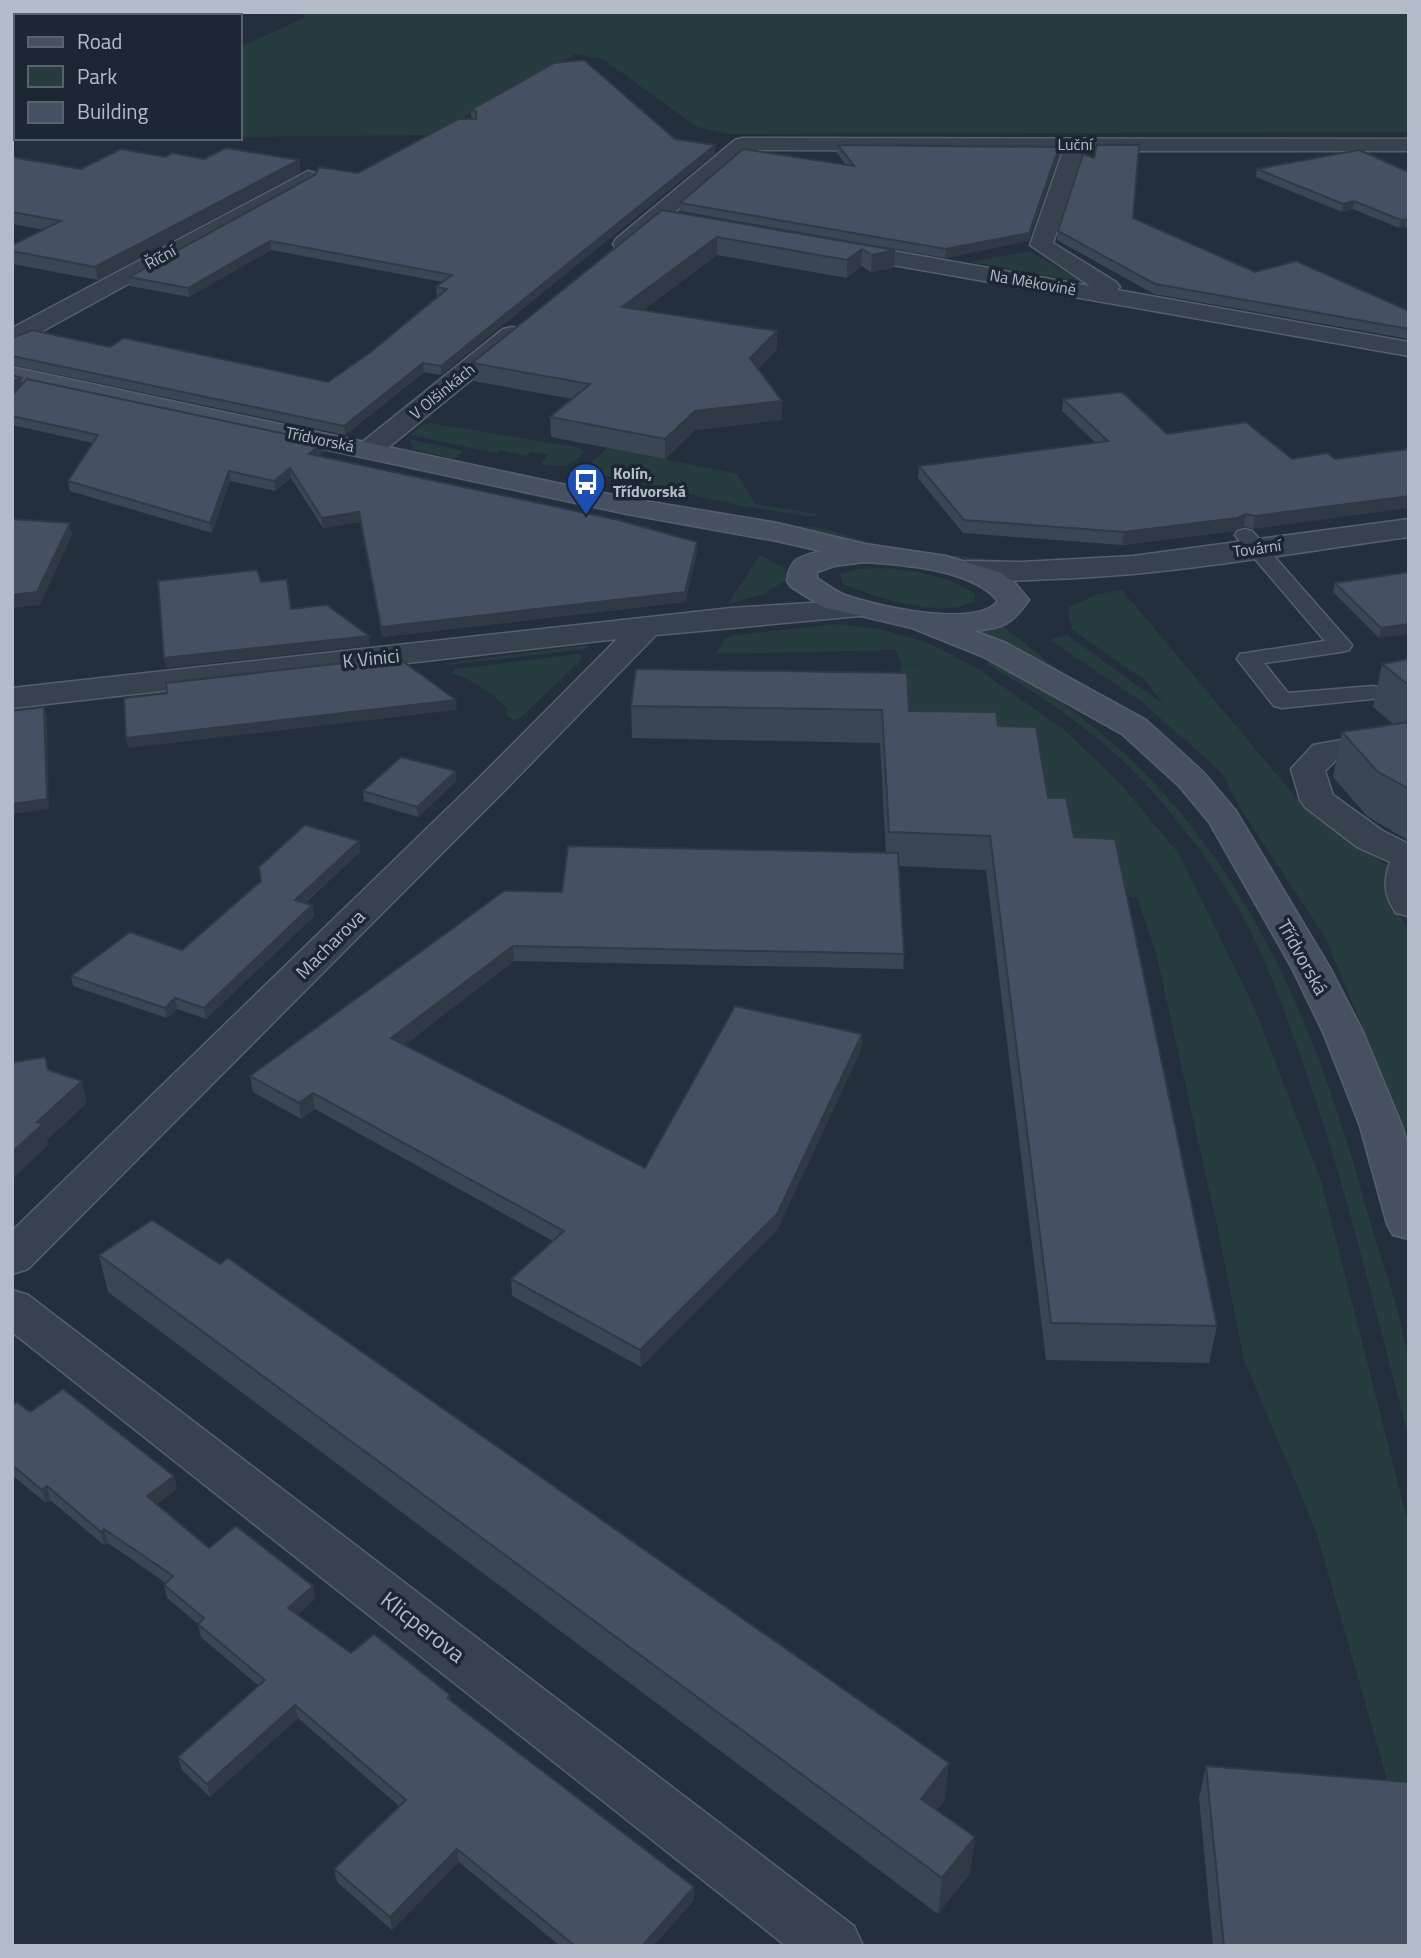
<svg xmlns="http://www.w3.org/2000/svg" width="1421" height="1958" viewBox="0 0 1421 1958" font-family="'Titillium Web',sans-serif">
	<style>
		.green { fill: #263c3f }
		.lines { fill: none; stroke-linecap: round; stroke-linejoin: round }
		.lane-casing { stroke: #565f6c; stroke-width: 3 }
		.street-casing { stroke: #565f6c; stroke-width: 3 }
		.secondary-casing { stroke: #565f6c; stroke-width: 3 }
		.lane { fill: #38414e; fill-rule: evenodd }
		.street { fill: #38414e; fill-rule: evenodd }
		.secondary { fill: #465061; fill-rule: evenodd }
		.wall { fill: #3b4654 }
		.shaded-wall { fill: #303945 }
		.building { fill: #455162; stroke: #303945; stroke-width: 2 }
		.labels { text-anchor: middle; stroke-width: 7; stroke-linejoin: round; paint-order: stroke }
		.far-street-label { font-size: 16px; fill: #b4bcc9; stroke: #1d2633 }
		.far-poi-label { font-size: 16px; font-weight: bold; fill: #b4bcc9; stroke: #1d2633; text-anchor: start }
		.street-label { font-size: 19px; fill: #b4bcc9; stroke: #1d2633 }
		.near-street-label { font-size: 23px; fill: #b4bcc9; stroke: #1d2633 }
	</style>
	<rect width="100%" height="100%" fill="#242f3e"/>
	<g class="green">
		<path d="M303 12H1409V132L728 134 697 127 603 59 576 54 432 135 240 137V47L304 18Z"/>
		<path d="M1029 251 1082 282 970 262Z"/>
		<path d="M430 423 575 447 584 451C571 468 561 468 541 464L548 455 531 452 526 456 500 450 497 453 410 435 422 425Z"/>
		<path d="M409 439 463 451 454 459 414 449Z"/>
		<path d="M607 448 737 474 755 504 817 514 814 517 743 506 582 471Z"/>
		<path d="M797 526C827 525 855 540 885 546 933 555 982 558 1030 562L984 564 960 561 793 528Z"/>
		<path d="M760 555 785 569 786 580 764 594 728 604Z"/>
		<path d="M857 569C894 566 944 572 975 594V599C952 622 868 596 842 583L840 574Z"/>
		<path d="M1122 590 1304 807 1390 868 1392 908 1409 928V1138L1325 937 1240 808 1221 772 1141 701 1050 640 1067 635 1163 704 1146 681 1070 628 1072 626 1069 619V607L1098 594Z"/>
		<path d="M839 624 880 629 928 643 975 667 1063 729 1118 781 1179 854 1254 1007 1321 1181 1409 1527V1881L1397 1814 1316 1531 1244 1360 1216 1221 1156 953 1137 897 1115 896 907 743 900 666H924L902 665 896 650 715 654 725 639 734 635Z"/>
		<path d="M1000 624 1061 672 1062 674 965 628Z"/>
		<path d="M588 645 586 649 447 665 446 663Z"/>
		<path d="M578 654 581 655V660L520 718 513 720 506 715 507 708C492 693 471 678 451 674L455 669Z"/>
		<path d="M990 660C1211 773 1307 987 1368 1215 1382 1265 1404 1317 1409 1369 1411 1391 1409 1415 1409 1438 1373 1304 1343 1170 1295 1041 1280 1000 1265 957 1244 919 1213 862 1155 787 1106 746 1070 715 1029 688 988 665Z"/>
	</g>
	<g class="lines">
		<g class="lane-casing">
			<g id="lane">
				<path d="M142 12 138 16H122L126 12Z"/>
				<path d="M16 58V66L12 67V59Z"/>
				<path d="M1245 529 1252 531 1352 645 1349 650 1341 652 1264 663 1288 693 1373 686 1381 688 1385 693 1381 698 1282 708 1274 706 1237 659 1240 654 1325 641 1238 539 1235 535 1238 531Z"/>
			</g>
		</g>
		<g class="street-casing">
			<g id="street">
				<path d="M742 138 1409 139V151H1083L1053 243 1116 282 1120 287 1117 290 1409 342V356L842 256 834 254 831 249 834 244 842 242 1090 286 1030 245 1063 151 747 150 632 249H616L613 244 616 239 735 140Z"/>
				<path d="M308 171 315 173 318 177 315 181 21 343 12 345V328Z"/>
				<path d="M512 327 521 329 524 334 521 339 378 456 369 458 360 456 356 450 360 444 503 329Z"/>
				<path d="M1409 519V537C1290 553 1172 575 1053 579 1022 580 987 584 957 576L952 570 957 564 967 561 1022 562 1133 556Z"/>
				<path d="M859 600 870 603 874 609 870 615 656 635 507 788 28 1269 12 1274V1231L483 774 617 639 12 708V688L731 608Z"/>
				<path d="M1409 728V748L1336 760 1325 771 1333 795 1383 831 1409 844V916L1396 913C1384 895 1383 883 1390 862L1357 847 1305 807 1300 800 1291 769 1313 745Z"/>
				<path d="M12 1290 28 1295 854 1926 863 1946H786L12 1332Z"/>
			</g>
		</g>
		<g class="secondary-casing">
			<path id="secondary" d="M12 367 627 498 777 523 865 544 946 556 999 572 1014 582 1029 600C1012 624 1004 628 974 631L1006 643 1146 720 1203 772 1236 811 1330 968 1363 1032 1402 1126 1409 1149V1239L1393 1235 1387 1224 1360 1126 1323 1032 1292 968 1209 822 1179 786 1122 734 984 657 912 628 823 607 791 587 787 581C789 558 801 556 821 551L777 541 627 514 12 382ZM865 562C904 565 972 569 998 601 977 629 875 606 845 595 835 591 826 584 817 578V572L834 566Z"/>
		</g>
		<use href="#lane" class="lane"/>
		<use href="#street" class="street"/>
		<use href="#secondary" class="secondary"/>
	</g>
	<g class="wall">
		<path d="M471 110 715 145V153L441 375 424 372 345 435 12 365V338L110 347 328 382 372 351 438 296H437L436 287 443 282 271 250 189 297 130 286 129 277 476 119 471 117Z"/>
		<path d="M838 145 1059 155 1028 241 945 258 680 211V203L846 165 837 153Z"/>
		<path d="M12 157 81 169 165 157 204 159 301 172 98 280 12 264V245L44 230 12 224Z"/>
		<path d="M1257 169 1409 172V228L1405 227 1399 228 1353 209 1342 212 1256 177Z"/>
		<path d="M662 210 895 250 894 268 871 272 861 266 847 278 717 255 643 310 777 349 758 369 782 401V420L695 430 665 459 551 437 550 417 572 399 473 381 472 363Z"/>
		<path d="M1133 218 1255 272 1409 311V339L1154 294 1057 240 1058 231Z"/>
		<path d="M12 375 21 378 22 385 323 442 324 452 319 456 697 552 685 602 382 637 360 522 323 528 291 478 275 491 230 481 212 533 70 491 68 481 93 443 12 425V395L18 389 12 392Z"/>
		<path d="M1063 399 1167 434 1292 459 1253 529 1244 526 1235 531 1122 545 963 533 918 478 919 466 1096 443 1062 411Z"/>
		<path d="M1409 572 1379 638 1333 592 1335 583Z"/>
		<path d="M1409 659V841L1368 817 1333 777 1342 732 1393 724 1373 707 1382 664Z"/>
		<path d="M631 706 909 711 998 726 1074 837 1217 1326 1209 1363 1046 1360 986 870 899 866 904 954 903 969 514 961 404 1045 645 1168 862 1034 861 1050 777 1230 641 1367 512 1296 511 1279 553 1241 315 1109 301 1119 253 1092 250 1076 562 892 886 853 880 743 632 738Z"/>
		<path d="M456 781 418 817 364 801 363 791Z"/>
		<path d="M359 841 360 852 305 903 312 905 314 916 206 1019 177 1009 167 1018 73 986 71 976 182 950Z"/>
		<path d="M99 1255 945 1800 937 1810 975 1837 970 1873 938 1914 108 1292Z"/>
		<path d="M12 1405 174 1476 177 1489 157 1504 209 1548 313 1586 315 1599 297 1615 351 1653 450 1695V1700L694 1900 653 1946H560L459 1862 392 1930 337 1882 334 1869 399 1806 298 1718 210 1797 182 1770 178 1757 259 1686 201 1637 198 1624 167 1598 164 1585 166 1583 108 1543 104 1545 50 1500 46 1503 12 1475Z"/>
		<path d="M1206 1766 1409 1946H1213L1199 1798Z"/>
	</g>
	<g class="shaded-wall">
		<path d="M715 145V153L441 375V366Z"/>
		<path d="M1059 147V155L1028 241 945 258 946 249Z"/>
		<path d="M299 160 301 172 98 280 95 267Z"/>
		<path d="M1354 201 1353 209 1342 212 1343 204Z"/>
		<path d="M1407 219 1405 227 1399 228 1401 220Z"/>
		<path d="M717 237V255L623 325 622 307Z"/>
		<path d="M270 241 271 250 189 297 188 288Z"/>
		<path d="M862 249 861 266 847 278V260Z"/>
		<path d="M895 250 894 268 871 272 872 255Z"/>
		<path d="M777 331V349L750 377V358Z"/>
		<path d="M423 363 424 372 345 435 344 426Z"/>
		<path d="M21 378 23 387 12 392V382Z"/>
		<path d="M782 401V420L695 430 665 459V439L695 411Z"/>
		<path d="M323 442 324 452 310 463 309 454Z"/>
		<path d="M290 468 291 478 275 491 274 481Z"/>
		<path d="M229 471 230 481 212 533 210 523Z"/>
		<path d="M1409 496V508L1253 529 1255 516Z"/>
		<path d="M359 512 360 522 323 528 322 518Z"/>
		<path d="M1246 514 1244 526 1235 531 1122 545 1124 532Z"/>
		<path d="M70 523 72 535 40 605 12 608V595Z"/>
		<path d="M697 542V552L685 602 382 637 381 627Z"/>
		<path d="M1409 624V634L1379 638 1381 628Z"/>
		<path d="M369 636 370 646 166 668 164 658Z"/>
		<path d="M456 700 457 710 128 748 126 738Z"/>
		<path d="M44 707 47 717 49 809 12 814V804Z"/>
		<path d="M456 771V781L418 817 417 807Z"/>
		<path d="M359 841 360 852 296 910 295 900Z"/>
		<path d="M312 905 314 916 206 1019 204 1008Z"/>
		<path d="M513 946 514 961 393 1054 391 1038Z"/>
		<path d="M175 998 177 1009 167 1018 165 1008Z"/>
		<path d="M862 1034 861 1050 777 1230 641 1367 640 1350Z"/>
		<path d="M82 1081 87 1103 47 1140 48 1145 12 1180V1152L37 1122Z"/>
		<path d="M313 1093 315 1109 301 1119 299 1103Z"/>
		<path d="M174 1476 177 1489 150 1509 147 1496Z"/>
		<path d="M47 1486 50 1500 46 1503 42 1490Z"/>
		<path d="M104 1529 108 1543 104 1545 101 1532Z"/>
		<path d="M313 1586 315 1599 290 1621 288 1608Z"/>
		<path d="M295 1705 298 1718 210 1797 207 1784Z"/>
		<path d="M949 1763 945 1800 917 1835 921 1799Z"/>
		<path d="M975 1837 970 1873 938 1914 942 1878Z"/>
		<path d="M457 1849 459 1862 392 1930 390 1917Z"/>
		<path d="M694 1887V1900L653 1946H642Z"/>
	</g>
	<g class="building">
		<path d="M584 60 675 139 715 145 441 366 423 363 344 426 12 356V338L32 330 110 347 124 338 328 382 372 351 447 289 436 287 452 275 270 241 188 288 129 277 315 175 319 167 358 173 458 119H476V111L471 110 554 63Z"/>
		<path d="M838 145 1059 147 1029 233 946 249 680 203 743 149 854 166Z"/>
		<path d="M1097 145H1139L1133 218 1255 272 1296 261 1409 311V329L1155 284 1058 231 1083 154 1094 158Z"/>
		<path d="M226 148 299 160 95 267 12 251V245L61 221 12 212V157L81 169 121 149 165 157 172 153 204 159Z"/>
		<path d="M1359 150 1409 172V220L1407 219 1401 220 1354 201 1343 204 1257 169Z"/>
		<path d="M662 210 895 250 872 255 862 249 847 260 717 237 622 307 777 331 750 358 782 401 695 411 665 439 550 417 590 384 472 363Z"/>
		<path d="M12 375 21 378 12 382Z"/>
		<path d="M27 379 323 442 309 454 618 520 697 542 685 592 381 627 359 512 322 518 290 468 274 481 229 471 210 523 68 481 98 435 12 416V395Z"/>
		<path d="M1122 392 1167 434 1246 422 1292 459 1327 453 1335 459 1409 449V496L1255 516 1246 514 1237 518 1124 532 964 520 919 466 1108 441 1063 399Z"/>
		<path d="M12 519 70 523 37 592 12 595Z"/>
		<path d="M257 570 261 582 287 579 291 609 327 605 369 636 164 658 158 581Z"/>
		<path d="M1409 572V624L1381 628 1335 583Z"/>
		<path d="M397 657 456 700 126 738 124 698 167 693 166 683Z"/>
		<path d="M1409 659V683H1406L1382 664Z"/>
		<path d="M636 669 907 673 909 711 996 712 998 726 1036 727 1048 798H1066L1074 837 1115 839 1217 1326 1051 1323 990 836 889 832 882 710 631 706Z"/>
		<path d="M44 707 47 799 12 804V711Z"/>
		<path d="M1409 722V789L1378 772 1342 732Z"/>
		<path d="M401 757 456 771 417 807 363 791Z"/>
		<path d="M305 825 359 841 295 900 312 905 204 1008 175 998 165 1008 71 976 130 932 182 950 261 881 259 867Z"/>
		<path d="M568 846 898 853 904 954 513 946 391 1038 645 1168 735 1006 862 1034 777 1214 640 1350 511 1279 564 1231 313 1093 299 1103 250 1076 504 891 562 892Z"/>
		<path d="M45 1057 48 1070 82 1081 37 1122 43 1124 12 1152V1065L15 1062Z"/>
		<path d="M152 1220 220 1264 228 1258 949 1763 921 1799 975 1837 942 1878 99 1255Z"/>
		<path d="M63 1389 174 1476 147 1496 209 1548 236 1526 313 1586 288 1608 351 1653 374 1634 450 1695 447 1698 694 1887 642 1946H575L457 1849 390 1917 334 1869 406 1800 295 1705 207 1784 178 1757 265 1680 198 1624 204 1618 164 1585 173 1576 104 1529 101 1532 47 1486 42 1490 12 1465V1405L17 1402 30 1412Z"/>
		<path d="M1206 1766 1408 1782 1409 1788V1946H1224Z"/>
	</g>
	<defs>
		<g id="bus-pin" transform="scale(2.0125)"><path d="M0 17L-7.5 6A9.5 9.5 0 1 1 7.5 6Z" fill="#1a4fb4" stroke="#1d2633"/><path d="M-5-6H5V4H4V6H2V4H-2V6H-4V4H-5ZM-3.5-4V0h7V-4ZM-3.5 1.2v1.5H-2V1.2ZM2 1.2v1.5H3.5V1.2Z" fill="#fff"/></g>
	</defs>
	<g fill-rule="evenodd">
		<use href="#bus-pin" x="586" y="482"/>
	</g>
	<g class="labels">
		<g class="far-street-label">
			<text x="1075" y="150">Luční</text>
			<text transform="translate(160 257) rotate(-29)" y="6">Říční</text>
			<text transform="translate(1033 282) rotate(10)" y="6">Na Měkovině</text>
			<text transform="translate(442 391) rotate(-39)" y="6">V Olšinkách</text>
			<text transform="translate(320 439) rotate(12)" y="6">Třídvorská</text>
			<text transform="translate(1257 548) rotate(-8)" y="6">Tovární</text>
		</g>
		<g class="far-poi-label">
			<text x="613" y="479">Kolín,<tspan x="613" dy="18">Třídvorská</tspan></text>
		</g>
		<g class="street-label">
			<text transform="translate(371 658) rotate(-6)" y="7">K Vinici</text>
			<text transform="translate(330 944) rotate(-45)" y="7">Macharova</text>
			<text transform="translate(1303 957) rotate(61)" y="7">Třídvorská</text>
		</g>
		<g class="near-street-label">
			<text transform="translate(423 1627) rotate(38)" y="8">Klicperova</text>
		</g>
	</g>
	<rect width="1421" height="1958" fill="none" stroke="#b4bcc9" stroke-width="28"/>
	<rect x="14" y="14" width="228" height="126" fill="#1d2633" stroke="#59626f" stroke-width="2"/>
	<rect x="28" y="37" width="35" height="10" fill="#465061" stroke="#59626f" stroke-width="2"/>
	<text x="77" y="49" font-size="21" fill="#b4bcc9">Road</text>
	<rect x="28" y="66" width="35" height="21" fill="#263c3f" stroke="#59626f" stroke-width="2"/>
	<text x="77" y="84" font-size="21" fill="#b4bcc9">Park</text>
	<rect x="28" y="102" width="35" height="21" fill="#455162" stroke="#59626f" stroke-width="2"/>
	<text x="77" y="119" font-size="21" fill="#b4bcc9">Building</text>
</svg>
